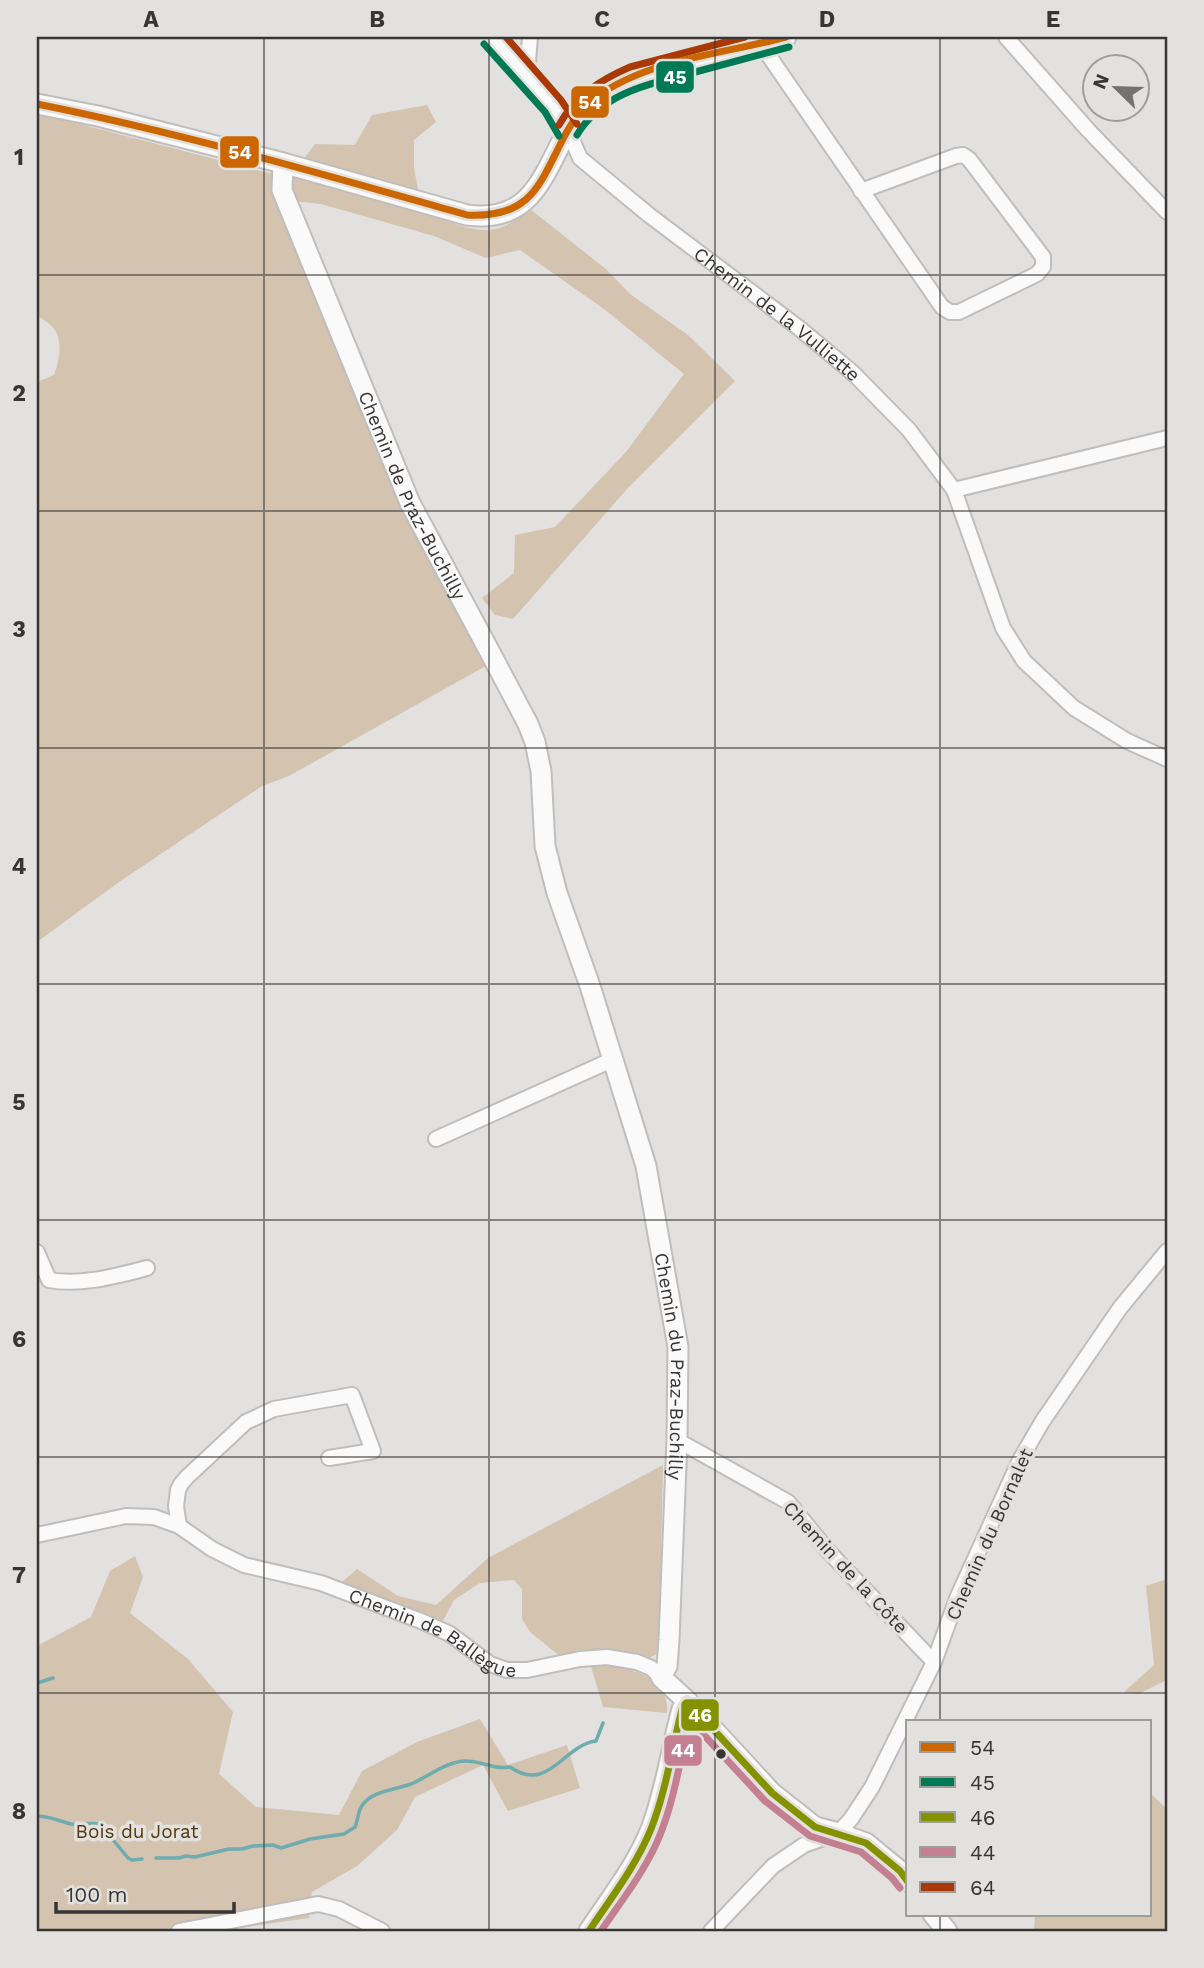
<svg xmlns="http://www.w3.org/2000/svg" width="1204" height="1968" viewBox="0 0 1204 1968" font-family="'Work Sans',sans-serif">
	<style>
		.green { fill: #d3c3af }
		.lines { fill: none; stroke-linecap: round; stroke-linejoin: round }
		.stream { stroke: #6eacaf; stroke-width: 3.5 }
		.street-casing { stroke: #bfbebd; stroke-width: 18 }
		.secondary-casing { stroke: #bfbebd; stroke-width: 23 }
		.street { stroke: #fbfafa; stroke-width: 14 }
		.secondary { stroke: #fbfafa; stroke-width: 19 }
		.bus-1-casing { stroke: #e3e1de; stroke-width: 12 }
		.bus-2-casing { stroke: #e3e1de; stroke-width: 12 }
		.bus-3-casing { stroke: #e3e1de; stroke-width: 12 }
		.bus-4-casing { stroke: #e3e1de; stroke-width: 12 }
		.bus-5-casing { stroke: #e3e1de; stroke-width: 12 }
		.bus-1 { stroke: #c60; stroke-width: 7 }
		.bus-2 { stroke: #007a55; stroke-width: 7 }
		.bus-3 { stroke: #859200; stroke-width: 7 }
		.bus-4 { stroke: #c47f92; stroke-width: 7 }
		.bus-5 { stroke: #a93906; stroke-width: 7 }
		.grid { fill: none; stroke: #373635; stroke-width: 2; stroke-opacity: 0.55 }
		.bus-dot { fill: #373635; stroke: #e3e1de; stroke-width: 2.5 }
		.labels { text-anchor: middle; stroke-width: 7; stroke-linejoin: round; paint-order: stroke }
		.street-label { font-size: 19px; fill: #373635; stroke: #e3e1de }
		.park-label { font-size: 19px; fill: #53360c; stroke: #e3e1de }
		.line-badge { stroke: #e3e1de; stroke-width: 2.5 }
		.badge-label { font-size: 19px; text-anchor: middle; font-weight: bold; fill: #fff }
		.neatline { fill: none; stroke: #373635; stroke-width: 2.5 }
		.grid-label { font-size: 23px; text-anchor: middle; font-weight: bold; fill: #373635 }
	</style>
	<rect width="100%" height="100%" fill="#e2e1df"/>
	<g class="green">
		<path d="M427 105 436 122 414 140V168L422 210C447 220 479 239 507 225 515 221 522 214 530 209L607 270 630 294 688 335 735 381 627 489 513 619 495 615 482 598 514 573 515 535 555 527 626 452 684 374 604 309 520 250 486 258 434 236 321 204 292 201 290 177 315 144 355 145 372 115Z"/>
		<path d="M37 113 276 175 491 663 289 776 262 786 119 882 37 942V382L54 375C59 362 63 343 55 330 51 324 42 319 37 315Z"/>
		<path d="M663 1465 659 1652 650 1658 625 1652 561 1657 530 1632 522 1619V1589L514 1580 480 1583 454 1600 443 1621 341 1583 357 1569 398 1596 436 1605 488 1558Z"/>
		<path d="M135 1556 143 1577 130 1613 188 1659 233 1712 219 1774 256 1807 339 1815 362 1771 417 1742 480 1719 508 1765 567 1745 580 1788 508 1811 483 1765 415 1797 397 1830 357 1866 312 1892 309 1918 217 1931H37V1646L91 1617 110 1571Z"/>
		<path d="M1167 1579V1680L1138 1694 1124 1692 1154 1665 1146 1586Z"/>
		<path d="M590 1663C621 1667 670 1671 667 1713L603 1707Z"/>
		<path d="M1150 1793 1167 1809V1931H1034L1035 1914H1150Z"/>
	</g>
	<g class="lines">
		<g class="stream">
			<path d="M37 1683 53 1678"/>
			<path d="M37 1816C49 1816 59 1821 71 1824 81 1825 90 1822 100 1824L128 1858 132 1860 142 1859"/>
			<path d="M156 1858H179L186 1856 195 1857 229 1849H242L253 1846 273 1845 281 1848 310 1839 344 1834 355 1827C359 1819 357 1809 365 1802 375 1791 397 1789 411 1784 428 1777 447 1761 466 1761 482 1761 494 1770 510 1767 549 1794 563 1745 596 1741L603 1723"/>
		</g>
		<g class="street-casing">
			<g id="street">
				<path d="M1006 37 1088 130 1167 212"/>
				<path d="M760 43 942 307 950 312H959L1037 274 1043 267V257L969 159 963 155 956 156 861 191"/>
				<path d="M527 74 530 37"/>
				<path id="s1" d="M568 130 580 158 649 215 799 328 853 373 909 430 954 490 1003 628 1024 661 1074 708 1127 741 1167 759"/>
				<path d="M954 490 1167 438"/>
				<path d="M436 1139 614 1059"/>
				<path d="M37 1252 49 1280C81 1286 116 1276 147 1268"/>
				<path d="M677 1440 788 1502 828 1551 934 1662"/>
				<path d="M179 1526 176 1506 178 1490 181 1484 187 1477 246 1422 274 1409 352 1395 373 1451 329 1458"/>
				<path id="s2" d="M37 1535 126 1516 154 1517 179 1526 212 1549 244 1565 321 1583 421 1621 450 1634 490 1664 507 1670H527L580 1659 607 1657 637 1662 651 1668 661 1677"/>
				<path d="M179 1931 318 1904 339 1909 382 1931"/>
				<path d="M711 1931 773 1866 804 1845 838 1833 851 1819 872 1787 934 1662 958 1596 1020 1460 1042 1422 1120 1308 1167 1251"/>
			</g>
		</g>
		<g class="secondary-casing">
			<g id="secondary">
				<path d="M492 37 553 106 568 130"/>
				<path d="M37 104 98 116 283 163 467 215C525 223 540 185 562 141 569 128 575 115 586 105 637 60 722 57 786 37"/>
				<path id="s3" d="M283 163 282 190 410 503 492 656 528 724 535 742 541 771 545 846 557 893 590 986 646 1166 678 1347 677 1440 669 1640 667 1666 661 1677 687 1701 772 1793 815 1827 838 1833 866 1843 900 1871 908 1882"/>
				<path d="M933 1914 947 1931"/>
				<path d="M589 1931C610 1899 637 1865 651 1829 666 1790 671 1749 682 1709L687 1701"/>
			</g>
		</g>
		<use href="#street" class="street"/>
		<use href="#secondary" class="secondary"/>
		<g class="bus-1-casing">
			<path id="bus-1" d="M37 104C182 133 325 175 467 215 532 218 539 185 565 135 571 125 577 113 586 105 640 59 720 55 786 37"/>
		</g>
		<g class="bus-2-casing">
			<g id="bus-2">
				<path d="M484 44 545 112 559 136"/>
				<path d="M577 135C603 91 653 83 699 71 729 63 759 55 789 47"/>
			</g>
		</g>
		<g class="bus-3-casing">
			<path id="bus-3" d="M589 1931C611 1898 636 1866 651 1829 666 1791 672 1749 682 1709L687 1701 772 1793 815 1827 866 1843 900 1871 908 1882"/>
		</g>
		<g class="bus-4-casing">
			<path id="bus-4" d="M601 1931C622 1900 646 1870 660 1835 675 1798 680 1758 690 1720L765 1801 810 1836 861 1852 892 1878 900 1888"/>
		</g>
		<g class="bus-5-casing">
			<g id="bus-5">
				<path d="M506 37 561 100 577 124"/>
				<path d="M559 125C575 96 600 80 630 67L745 37"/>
			</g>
		</g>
		<use href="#bus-1" class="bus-1"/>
		<use href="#bus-2" class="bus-2"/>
		<use href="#bus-3" class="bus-3"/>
		<use href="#bus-4" class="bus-4"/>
		<use href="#bus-5" class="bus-5"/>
	</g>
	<path class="grid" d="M264 37V1931M489 37V1931M715 37V1931M940 37V1721M37 275H1167M37 511H1167M37 748H1167M37 984H1167M37 1220H1167M37 1457H1167M37 1693H1167M940 1914V1931"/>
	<circle class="bus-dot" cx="721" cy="1754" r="6"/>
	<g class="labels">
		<g class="street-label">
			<text dy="7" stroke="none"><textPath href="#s1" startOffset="282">Chemin de la Vulliette</textPath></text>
			<text dy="7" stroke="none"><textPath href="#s3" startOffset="359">Chemin de Praz-Buchilly</textPath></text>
			<text dy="7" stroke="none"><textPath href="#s3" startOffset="1278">Chemin du Praz-Buchilly</textPath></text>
			<text transform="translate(989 1534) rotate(-66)" y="7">Chemin du Bornalet</text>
			<text transform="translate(846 1567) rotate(47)" y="7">Chemin de la Côte</text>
			<text dy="7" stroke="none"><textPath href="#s2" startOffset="424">Chemin de Ballègue</textPath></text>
		</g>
		<g class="park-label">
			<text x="137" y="1838">Bois du Jorat</text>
		</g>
	</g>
	<g class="line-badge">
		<rect x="655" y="60" width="40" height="34" rx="7" fill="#007a55"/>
		<rect x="570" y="85" width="40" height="34" rx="7" fill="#c60"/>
		<rect x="219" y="135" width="41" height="34" rx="7" fill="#c60"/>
		<rect x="680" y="1698" width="40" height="34" rx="7" fill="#859200"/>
		<rect x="663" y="1734" width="40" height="33" rx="7" fill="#c47f92"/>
	</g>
	<g class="badge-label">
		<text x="675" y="84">45</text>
		<text x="590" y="109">54</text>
		<text x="240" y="159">54</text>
		<text x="700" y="1722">46</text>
		<text x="683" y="1757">44</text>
	</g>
	<rect width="1204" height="1968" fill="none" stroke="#e3e1de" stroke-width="77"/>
	<rect x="906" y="1720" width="245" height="196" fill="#e3e1de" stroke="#9e9d9a" stroke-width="2"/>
	<rect x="920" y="1742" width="35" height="10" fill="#cc6600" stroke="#9e9d9a" stroke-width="2"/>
	<text x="970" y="1755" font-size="21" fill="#373635">54</text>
	<rect x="920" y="1777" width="35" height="10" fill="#007a55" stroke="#9e9d9a" stroke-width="2"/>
	<text x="970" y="1790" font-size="21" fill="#373635">45</text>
	<rect x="920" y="1812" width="35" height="10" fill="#859200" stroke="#9e9d9a" stroke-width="2"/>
	<text x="970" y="1825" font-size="21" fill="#373635">46</text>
	<rect x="920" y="1847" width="35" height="10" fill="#c47f92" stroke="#9e9d9a" stroke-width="2"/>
	<text x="970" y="1860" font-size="21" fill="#373635">44</text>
	<rect x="920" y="1882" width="35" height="10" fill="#a93906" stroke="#9e9d9a" stroke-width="2"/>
	<text x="970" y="1895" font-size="21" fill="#373635">64</text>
	<g transform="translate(1116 88) rotate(293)"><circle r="33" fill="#e3e1de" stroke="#9e9d9a" stroke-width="2"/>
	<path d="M0-5L12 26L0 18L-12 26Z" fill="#737270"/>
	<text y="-10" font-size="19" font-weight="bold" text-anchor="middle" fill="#373635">N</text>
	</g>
	<path d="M56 1902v10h178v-10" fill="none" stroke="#373635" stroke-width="3.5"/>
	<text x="66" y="1902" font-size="21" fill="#373635" stroke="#e3e1de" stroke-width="5" paint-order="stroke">100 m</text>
	<rect x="38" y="38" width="1128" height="1892" class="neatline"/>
	<g class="grid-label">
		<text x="151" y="27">A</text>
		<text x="377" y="27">B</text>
		<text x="602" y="27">C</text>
		<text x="827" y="27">D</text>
		<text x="1053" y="27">E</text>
		<text x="19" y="165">1</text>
		<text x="19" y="401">2</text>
		<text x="19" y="637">3</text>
		<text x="19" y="874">4</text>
		<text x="19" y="1110">5</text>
		<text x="19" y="1347">6</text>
		<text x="19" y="1583">7</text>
		<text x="19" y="1819">8</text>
	</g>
</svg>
